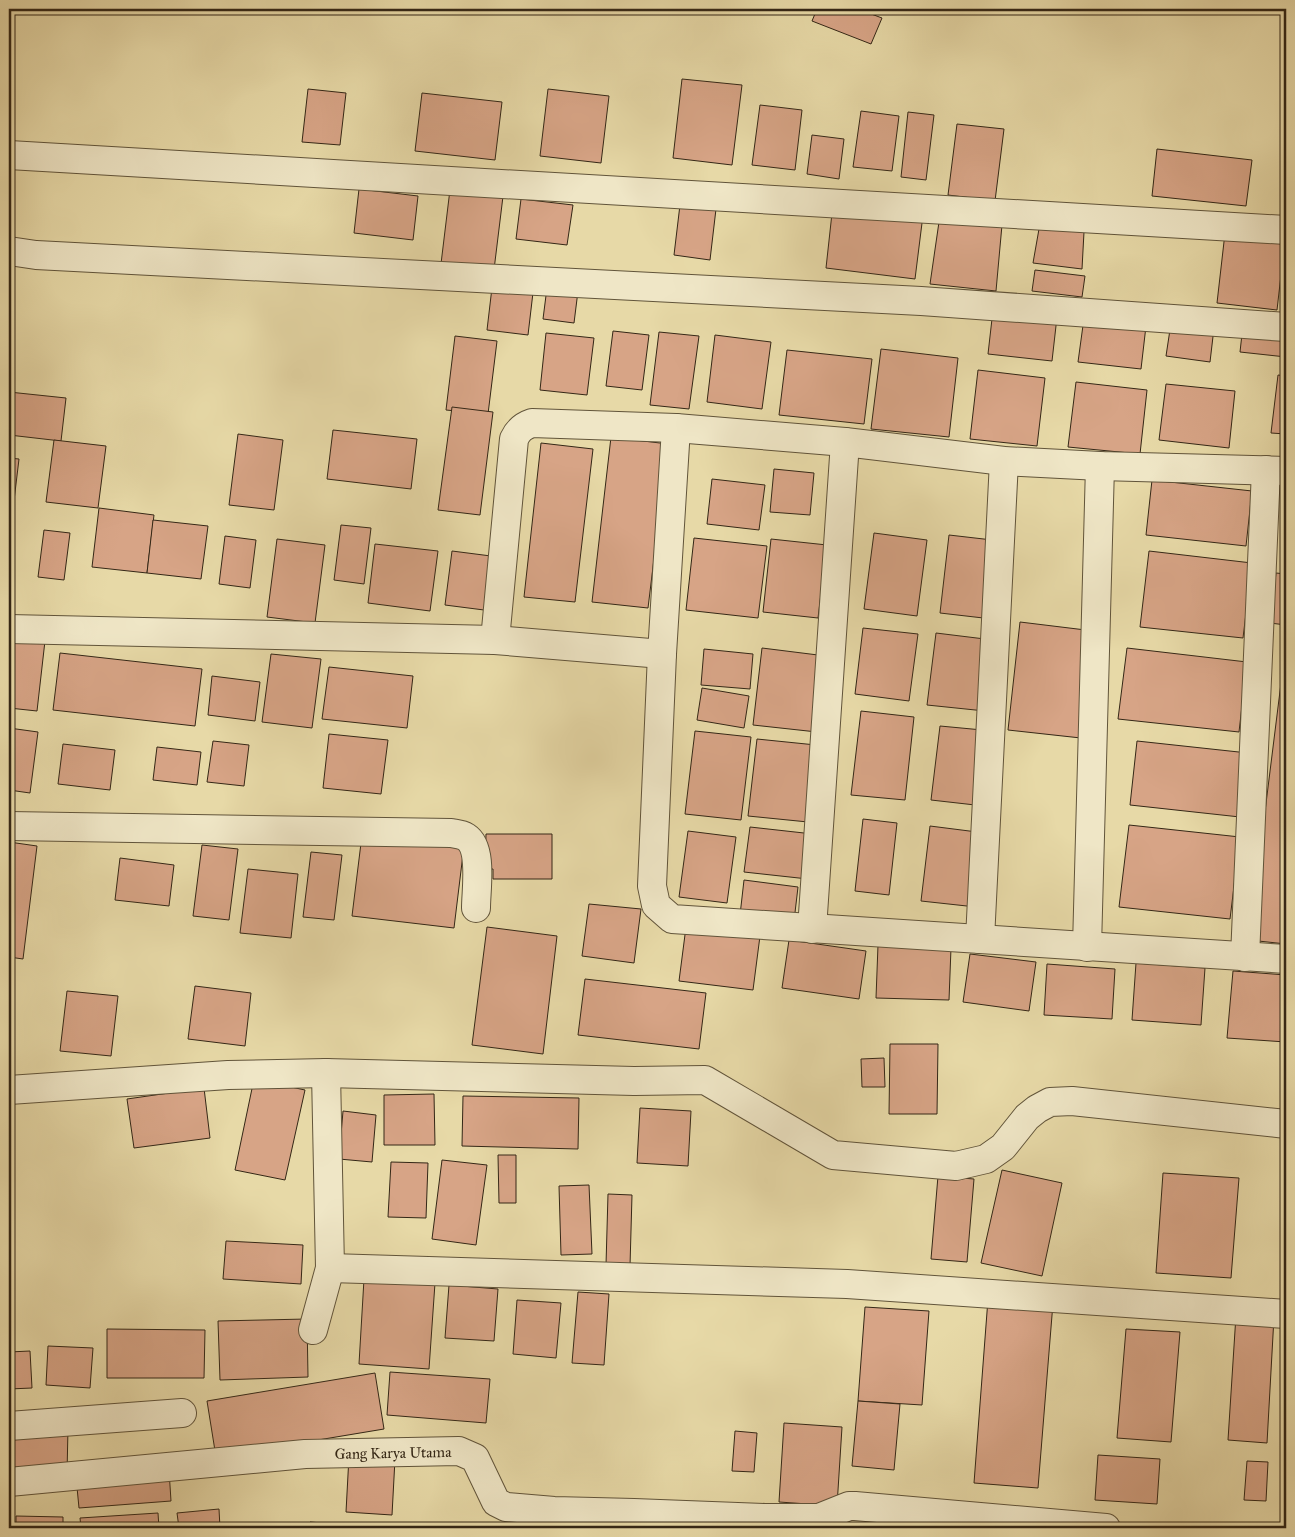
<svg xmlns="http://www.w3.org/2000/svg" width="1295" height="1537" viewBox="0 0 1295 1537" font-family="'IM FELL Great Primer',serif">
	<style>
		.building { fill: #d7a486; stroke: #342716 }
		.lines { fill: none; stroke-linecap: round; stroke-linejoin: round }
		.minor-casing { stroke: #61543a; stroke-width: 30 }
		.minor { stroke: #efe6c6; stroke-width: 28 }
		.labels { text-anchor: middle; stroke-width: 4; stroke-linejoin: round; paint-order: stroke }
		.street-label { font-size: 15px; fill: #342716; stroke: #efe6c6 }
	</style>
	<rect width="100%" height="100%" fill="#e7d9a7"/>
	<filter id="stains"><feTurbulence type="fractalNoise" baseFrequency=".004" numOctaves="4"/><feColorMatrix values="0 0 0 0 .2 0 0 0 0 .09 0 0 0 0 .02 0 0 0 .5 -.17"/></filter>
	<radialGradient id="worn" r=".72"><stop offset=".6" stop-color="#630" stop-opacity="0"/><stop offset="1" stop-color="#630" stop-opacity=".3"/></radialGradient>
	<g class="building">
		<path d="M817 9H858L882 18 871 44 812 21Z"/>
		<path d="M682 79 742 85 732 165 673 158Z"/>
		<path d="M308 89 346 93 340 145 302 142Z"/>
		<path d="M548 89 609 96 601 163 540 156Z"/>
		<path d="M422 93 502 102 495 160 415 151Z"/>
		<path d="M760 105 802 110 795 170 752 165Z"/>
		<path d="M861 111 899 116 892 171 853 167Z"/>
		<path d="M908 112 934 115 926 180 901 177Z"/>
		<path d="M957 124 1004 129 995 201 948 195Z"/>
		<path d="M812 135 844 139 839 179 807 174Z"/>
		<path d="M1157 149 1252 160 1246 206 1152 196Z"/>
		<path d="M452 173 505 180 493 278 440 272Z"/>
		<path d="M682 188 718 192 710 260 674 255Z"/>
		<path d="M359 189 418 196 413 240 354 233Z"/>
		<path d="M521 199 573 205 567 245 516 239Z"/>
		<path d="M833 204 923 215 915 279 826 268Z"/>
		<path d="M939 222 1002 225 996 291 930 284Z"/>
		<path d="M1039 229 1084 232 1082 269 1033 263Z"/>
		<path d="M1225 233 1285 240 1277 310 1217 303Z"/>
		<path d="M1035 270 1085 276 1082 297 1032 291Z"/>
		<path d="M549 272 580 275 574 323 543 319Z"/>
		<path d="M493 279 534 284 528 335 487 330Z"/>
		<path d="M993 310 1057 317 1052 361 988 354Z"/>
		<path d="M1084 318 1146 326 1141 369 1078 362Z"/>
		<path d="M1171 323 1214 328 1210 362 1166 356Z"/>
		<path d="M613 331 649 335 642 390 606 386Z"/>
		<path d="M659 332 699 336 689 409 650 405Z"/>
		<path d="M546 333 594 338 587 395 540 390Z"/>
		<path d="M1242 334 1286 339V357L1240 352Z"/>
		<path d="M715 335 771 342 762 409 707 402Z"/>
		<path d="M455 336 497 341 488 414 446 410Z"/>
		<path d="M881 349 958 358 949 437 871 429Z"/>
		<path d="M787 350 872 359 864 424 779 415Z"/>
		<path d="M978 370 1045 378 1037 446 970 439Z"/>
		<path d="M1278 375 1286 376V434L1271 433Z"/>
		<path d="M1076 382 1147 390 1140 454 1068 447Z"/>
		<path d="M1166 384 1235 391 1229 448 1159 440Z"/>
		<path d="M9 392 66 398 61 441 9 435Z"/>
		<path d="M452 407 493 412 480 515 438 510Z"/>
		<path d="M333 430 417 439 411 489 327 479Z"/>
		<path d="M238 434 283 440 274 510 229 505Z"/>
		<path d="M611 437 668 444 648 608 592 602Z"/>
		<path d="M54 440 106 446 98 508 46 502Z"/>
		<path d="M541 443 593 449 575 602 524 597Z"/>
		<path d="M9 458 19 459 10 534H9Z"/>
		<path d="M774 469 814 473 810 515 770 512Z"/>
		<path d="M712 479 765 485 759 530 707 524Z"/>
		<path d="M1152 480 1252 491 1246 546 1146 535Z"/>
		<path d="M99 508 154 515 147 573 92 567Z"/>
		<path d="M153 520 208 526 201 579 147 573Z"/>
		<path d="M341 525 371 528 364 584 334 580Z"/>
		<path d="M44 530 70 533 64 580 38 577Z"/>
		<path d="M874 533 927 540 917 616 864 609Z"/>
		<path d="M949 535 1001 541 992 619 940 613Z"/>
		<path d="M225 536 256 540 250 588 219 584Z"/>
		<path d="M694 538 767 546 758 618 686 610Z"/>
		<path d="M277 539 325 545 315 623 267 617Z"/>
		<path d="M771 539 827 545 818 618 763 612Z"/>
		<path d="M375 544 438 551 430 611 368 603Z"/>
		<path d="M452 551 491 556 484 610 445 605Z"/>
		<path d="M1149 551 1252 563 1243 638 1140 627Z"/>
		<path d="M1276 573 1286 574V625L1270 623Z"/>
		<path d="M1020 622 1102 632 1090 739 1008 730Z"/>
		<path d="M9 628 46 632 37 711 9 708Z"/>
		<path d="M863 628 918 634 909 701 855 694Z"/>
		<path d="M936 633 993 640 985 711 927 705Z"/>
		<path d="M762 648 826 656 817 732 753 725Z"/>
		<path d="M1127 648 1247 662 1239 732 1118 719Z"/>
		<path d="M704 649 753 654 750 689 701 685Z"/>
		<path d="M60 653 202 669 195 726 53 710Z"/>
		<path d="M271 654 321 659 312 728 262 722Z"/>
		<path d="M1284 659H1286V944L1249 940Z"/>
		<path d="M329 667 413 676 407 728 322 719Z"/>
		<path d="M212 676 260 682 255 721 208 715Z"/>
		<path d="M702 688 749 696 744 728 697 720Z"/>
		<path d="M861 711 914 717 905 800 851 795Z"/>
		<path d="M940 726 993 731 984 806 931 800Z"/>
		<path d="M9 728 38 732 30 793 9 790Z"/>
		<path d="M695 731 751 737 741 820 685 814Z"/>
		<path d="M329 734 388 740 381 794 323 788Z"/>
		<path d="M757 739 816 745 808 822 748 816Z"/>
		<path d="M213 741 249 745 244 786 207 782Z"/>
		<path d="M1137 741 1248 753 1240 817 1130 805Z"/>
		<path d="M63 744 115 750 110 790 58 784Z"/>
		<path d="M157 747 201 752 197 785 153 780Z"/>
		<path d="M863 819 897 823 889 895 855 891Z"/>
		<path d="M1129 825 1240 837 1230 919 1119 907Z"/>
		<path d="M930 826 985 833 976 907 921 901Z"/>
		<path d="M750 827 813 834 808 879 744 872Z"/>
		<path d="M688 831 736 837 727 903 679 897Z"/>
		<path d="M486 834H552V879H493V869H485Z"/>
		<path d="M362 835 464 846 454 928 352 916Z"/>
		<path d="M9 842 37 846 23 959 9 957Z"/>
		<path d="M202 845 238 849 229 920 193 916Z"/>
		<path d="M311 852 342 855 334 920 303 917Z"/>
		<path d="M120 858 174 865 169 906 115 900Z"/>
		<path d="M248 869 298 874 291 938 240 933Z"/>
		<path d="M744 880 798 887 794 921 740 915Z"/>
		<path d="M589 904 641 909 634 963 582 956Z"/>
		<path d="M487 927 557 936 543 1054 472 1045Z"/>
		<path d="M686 927 760 936 753 990 679 981Z"/>
		<path d="M789 940 866 951 859 999 782 988Z"/>
		<path d="M878 945 951 948 949 1000 876 998Z"/>
		<path d="M970 954 1036 962 1029 1011 963 1002Z"/>
		<path d="M1136 963 1205 968 1201 1025 1132 1020Z"/>
		<path d="M1047 964 1115 969 1112 1019 1044 1015Z"/>
		<path d="M1233 971 1286 975V1042L1227 1038Z"/>
		<path d="M585 979 706 993 699 1049 578 1035Z"/>
		<path d="M195 986 251 993 245 1046 188 1039Z"/>
		<path d="M67 991 118 996 111 1056 60 1051Z"/>
		<path d="M890 1044H938L937 1114H889Z"/>
		<path d="M884 1058 885 1087H862L861 1059Z"/>
		<path d="M254 1079 305 1090 285 1180 235 1170Z"/>
		<path d="M204 1088 210 1138 134 1148 127 1099Z"/>
		<path d="M434 1094 435 1145H384V1095Z"/>
		<path d="M463 1096 579 1098 578 1149 462 1146Z"/>
		<path d="M640 1108 691 1111 688 1166 637 1163Z"/>
		<path d="M343 1111 376 1115 372 1162 339 1159Z"/>
		<path d="M498 1155H516V1203H499Z"/>
		<path d="M442 1160 487 1165 476 1245 432 1239Z"/>
		<path d="M391 1162 428 1163 426 1218 388 1217Z"/>
		<path d="M1002 1170 1062 1183 1042 1276 981 1263Z"/>
		<path d="M1163 1173 1239 1178 1231 1278 1156 1273Z"/>
		<path d="M938 1176 974 1179 967 1262 931 1259Z"/>
		<path d="M589 1185 592 1254 561 1255 559 1186Z"/>
		<path d="M608 1194 632 1195 630 1266 606 1265Z"/>
		<path d="M226 1241 303 1245 301 1284 223 1279Z"/>
		<path d="M364 1279 435 1283 429 1369 359 1364Z"/>
		<path d="M449 1285 498 1289 494 1341 445 1338Z"/>
		<path d="M578 1292 609 1294 604 1365 572 1363Z"/>
		<path d="M988 1299 1053 1303 1038 1488 974 1483Z"/>
		<path d="M517 1300 561 1303 556 1358 513 1354Z"/>
		<path d="M865 1307 929 1311 922 1405 858 1401Z"/>
		<path d="M1236 1315 1274 1317 1267 1443 1228 1440Z"/>
		<path d="M307 1319 308 1377 220 1380 218 1321Z"/>
		<path d="M107 1329 205 1330 204 1378H107Z"/>
		<path d="M1126 1329 1180 1332 1171 1442 1117 1438Z"/>
		<path d="M48 1346 93 1348 90 1388 46 1385Z"/>
		<path d="M30 1351 32 1388 9 1389V1352Z"/>
		<path d="M390 1372 490 1379 486 1423 387 1415Z"/>
		<path d="M375 1373 384 1429 216 1457 207 1401Z"/>
		<path d="M858 1401 900 1404 894 1470 852 1466Z"/>
		<path d="M784 1423 842 1427 837 1506 779 1502Z"/>
		<path d="M9 1428H68L67 1474H9Z"/>
		<path d="M735 1431 757 1433 754 1472 732 1471Z"/>
		<path d="M1098 1455 1160 1459 1157 1504 1095 1500Z"/>
		<path d="M349 1456 395 1459 392 1515 346 1512Z"/>
		<path d="M1247 1461 1268 1462 1266 1501 1244 1500Z"/>
		<path d="M169 1470 171 1501 79 1508 76 1477Z"/>
		<path d="M219 1509 220 1528H179L177 1513Z"/>
		<path d="M158 1513 159 1528H81L80 1518Z"/>
		<path d="M16 1516 63 1517V1528H16Z"/>
		<path d="M525 1516 597 1521 596 1528H524Z"/>
		<path d="M310 1522 359 1526 358 1528H310Z"/>
	</g>
	<g class="lines">
		<g class="minor-casing">
			<g id="minor">
				<path d="M9 155 1286 230"/>
				<path d="M9 251 36 255 921 301 1286 327"/>
				<path d="M9 629 495 640 662 654 676 428"/>
				<path d="M495 640 514 439C518 430 523 426 532 423L676 428 845 442 1004 461 1100 466 1286 471"/>
				<path d="M662 654 652 886 656 905 672 919 1286 959"/>
				<path d="M9 826 451 833C456 834 461 834 466 837 483 848 476 889 476 908"/>
				<path d="M812 929 845 442"/>
				<path d="M980 939 1004 461"/>
				<path d="M1087 947 1100 466"/>
				<path d="M1245 957 1266 470"/>
				<path d="M9 1090 228 1075 326 1073 634 1081 705 1080 833 1155 956 1166 986 1159 1003 1147 1027 1117 1037 1109 1050 1102 1072 1101 1286 1124"/>
				<path d="M330 1268 847 1284 1286 1314"/>
				<path d="M313 1330 330 1268 326 1073"/>
				<path d="M9 1426 182 1413"/>
				<path d="M9 1482 305 1454 459 1451 475 1458 496 1502 506 1507 554 1511 634 1513 765 1518H819L849 1506H855L1106 1528"/>
			</g>
		</g>
		<use href="#minor" class="minor"/>
	</g>
	<g class="labels">
		<g class="street-label">
			<text transform="translate(393 1453) rotate(-1)" y="5">Gang Karya Utama</text>
		</g>
	</g>
	<rect width="1295" height="1537" fill="none" stroke="#e7d9a7" stroke-width="30"/>
	<rect x="10" y="10" width="1275" height="1517" fill="none" stroke="#342716" stroke-width="2.5"/>
	<rect x="15" y="15" width="1265" height="1507" fill="none" stroke="#342716"/>
	<rect width="100%" height="100%" filter="url(#stains)"/>
	<rect width="100%" height="100%" fill="url(#worn)"/>
</svg>
